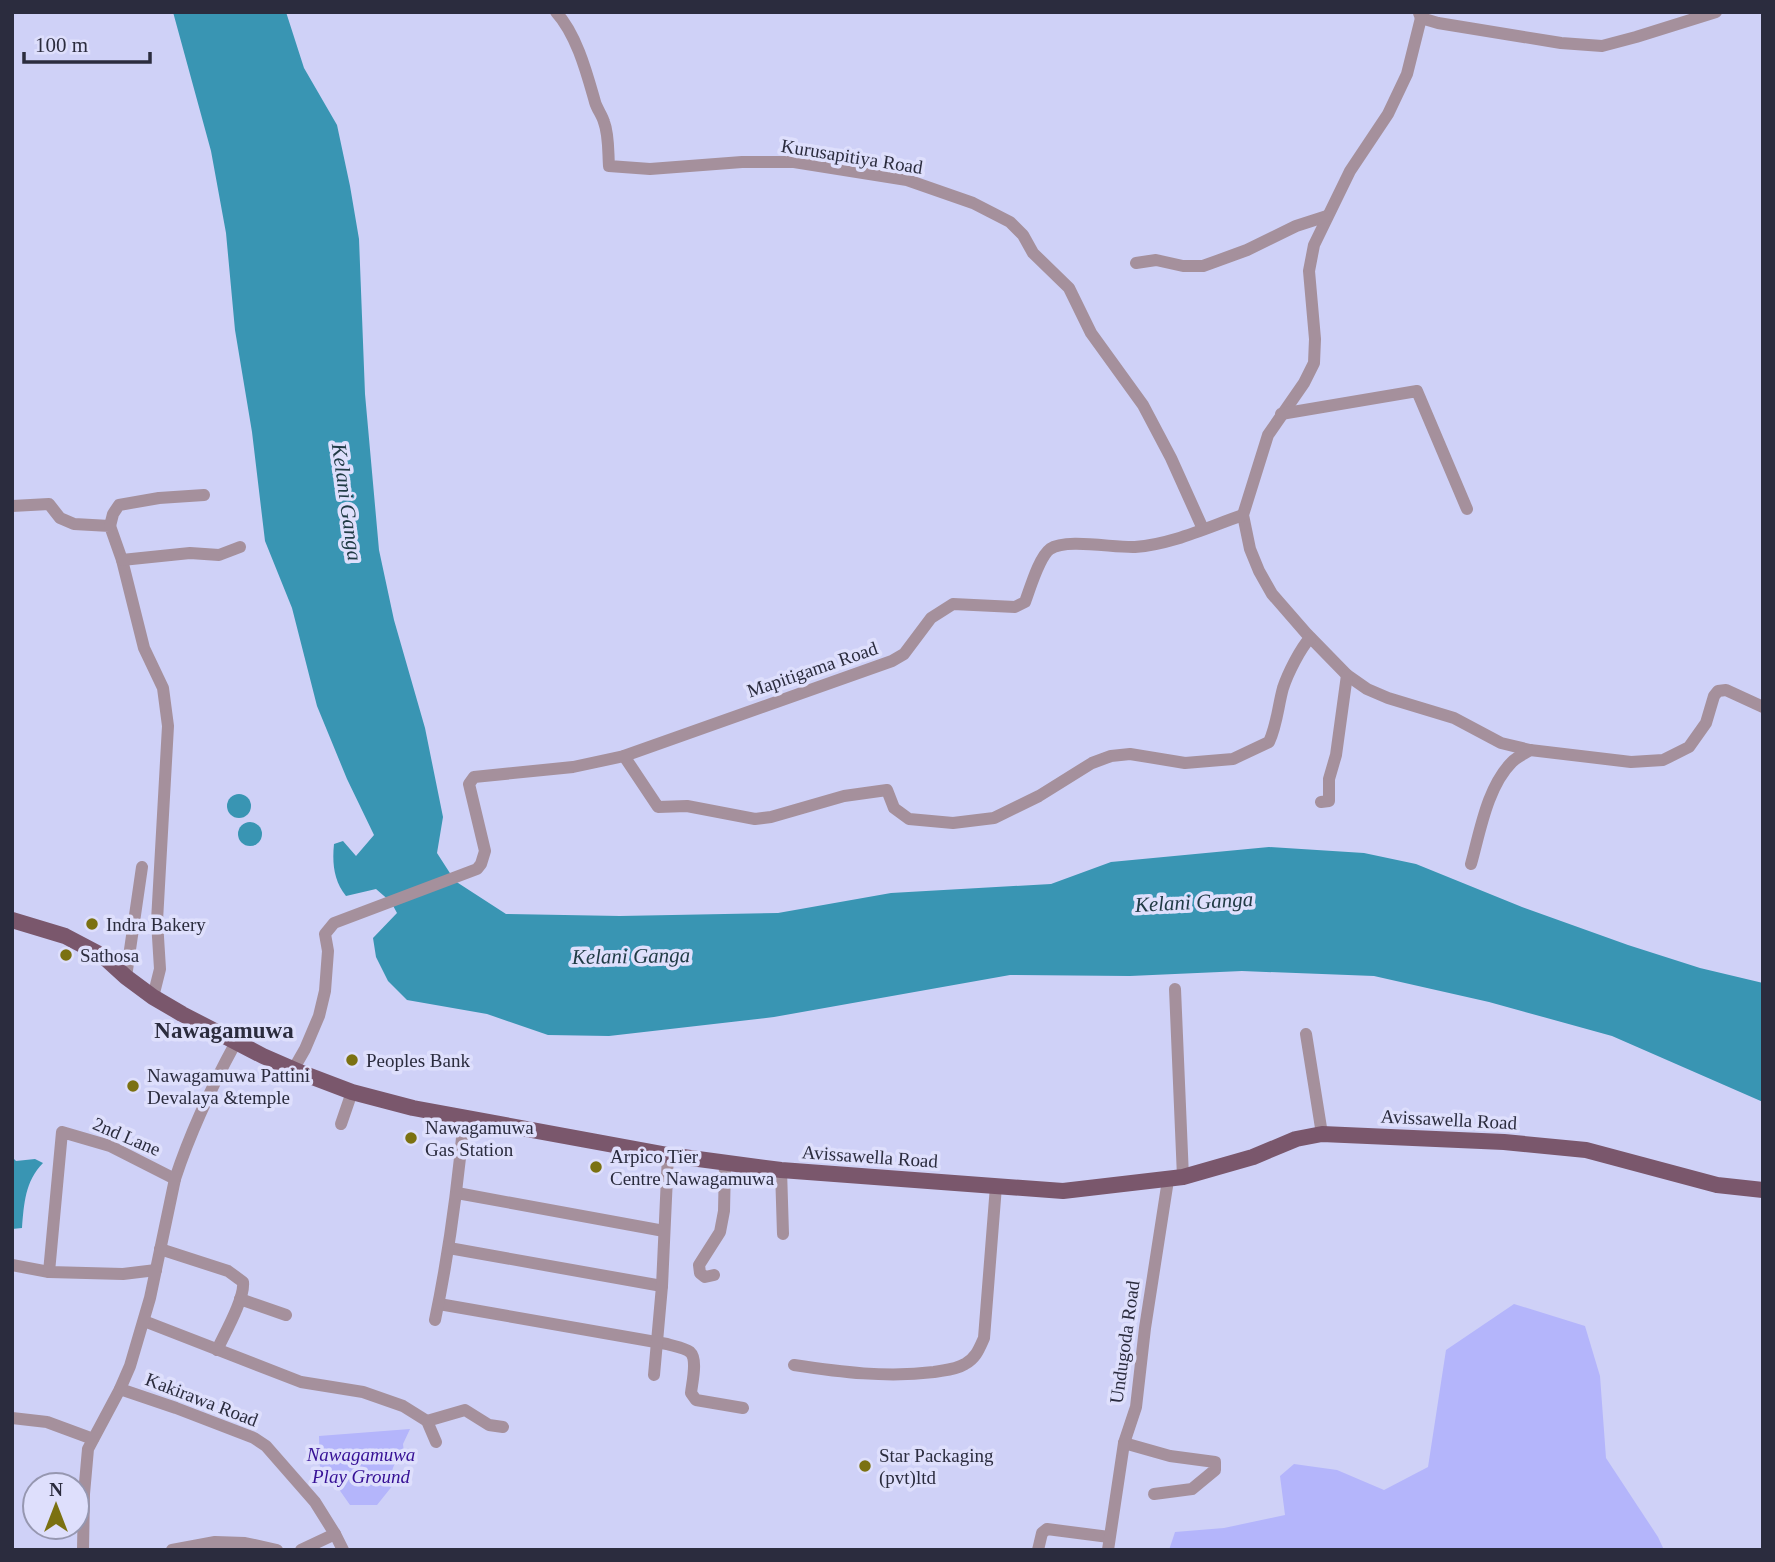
<svg xmlns="http://www.w3.org/2000/svg" width="1775" height="1562" viewBox="0 0 1775 1562" font-family="Georgia,serif">
	<style>
		.green { fill: #b4b5fb }
		.water { fill: #3995b3 }
		.lines { fill: none; stroke-linecap: round; stroke-linejoin: round }
		.minor { stroke: #a5909c; stroke-width: 12 }
		.major { stroke: #7a576c; stroke-width: 16 }
		.poi-dot { fill: #7b7111; stroke: #dedffc; stroke-width: 2.5 }
		.labels { text-anchor: middle; stroke-width: 7; stroke-linejoin: round; paint-order: stroke }
		.street-label { font-size: 19px; fill: #2b2c3e; stroke: #dedffc }
		.poi-label { font-size: 19px; fill: #2b2c3e; stroke: #dedffc; text-anchor: start }
		.park-label { font-size: 19px; font-style: italic; fill: #361095; stroke: #dedffc }
		.water-label { font-size: 21px; font-style: italic; fill: #203b45; stroke: #dedffc }
		.quarter-label { font-size: 23px; font-weight: bold; fill: #2b2c3e; stroke: #dedffc }
	</style>
	<rect width="100%" height="100%" fill="#cfd1f7"/>
	<g class="green">
		<path d="M1514 1304 1585 1326 1600 1376 1606 1458 1658 1537 1664 1550H1169L1175 1532 1224 1528 1285 1515 1280 1476 1294 1464 1337 1470 1384 1490 1428 1467 1446 1350Z"/>
		<path d="M410 1429 403 1444 404 1453C393 1464 390 1469 393 1485L377 1505H350L336 1485 320 1470 319 1436Z"/>
	</g>
	<g class="water">
		<path d="M173 12H286L304 68 337 125 350 186 359 239 365 394 379 550 394 620 425 728 443 817 437 853 455 881 506 914 620 916 778 913 891 893 1051 884 1111 862 1269 847 1364 853 1416 864 1522 907 1628 945 1700 968 1763 983V1102L1612 1036 1489 1002 1374 976 1242 971 1130 976 1010 975 774 1017 609 1036 548 1035 487 1014 407 1000 388 981 376 957 373 938 397 913 391 902 376 889 346 896C334 881 332 864 334 844L343 841 356 856 374 835 347 779 317 706 292 608 265 541 252 432 235 330 226 233 211 151Z"/>
		<circle cx="239" cy="806" r="12"/>
		<circle cx="250" cy="834" r="12"/>
		<path d="M12 1157 16 1161 35 1159 43 1163C25 1181 24 1204 22 1228L12 1229Z"/>
	</g>
	<g class="lines">
		<g class="minor">
			<path d="M556 12C577 35 587 74 595 102 597 109 602 115 604 122 609 135 608 152 609 166L650 169 742 162H794L907 180 973 203 1010 222 1023 235 1033 253 1069 288 1091 333 1143 405 1171 458 1203 529"/>
			<path d="M1419 13 1421 18 1438 23 1561 43 1602 46 1636 37 1716 12"/>
			<path d="M1421 18 1407 74 1388 114 1350 171 1314 245 1309 271 1315 339 1314 363 1304 383 1268 435 1243 515 1250 549 1259 571 1272 594 1306 633 1347 675 1367 689 1388 698 1454 718 1501 743 1530 750 1631 762 1663 760 1689 747 1706 723 1714 696 1718 691 1726 690 1763 707"/>
			<path d="M1136 263 1156 260 1183 266H1203L1247 250 1296 226 1327 216"/>
			<path d="M1281 414 1417 391 1467 509"/>
			<path d="M12 506 49 504 60 518 74 524 110 526 122 560 144 648 163 688 168 726 157 921 160 969 153 997"/>
			<path d="M110 526 113 514 119 505 159 498 204 495"/>
			<path d="M122 560 190 553 219 555 240 547"/>
			<path d="M624 756 658 807 687 806 755 819 771 817 844 796 887 790 894 808 909 819 953 823 994 818 1039 796 1092 763 1111 756 1130 754 1185 763 1233 759 1269 742C1277 725 1278 706 1283 688 1288 673 1300 649 1310 638"/>
			<path d="M1321 802 1329 801V779L1336 755 1347 675"/>
			<path d="M1471 864C1480 832 1487 787 1512 762 1517 757 1524 754 1530 750"/>
			<path d="M126 977 142 867"/>
			<path d="M1175 989 1183 1177"/>
			<path d="M1306 1034 1322 1134"/>
			<path d="M293 1070 305 1049 319 1016 325 991 328 951 325 934 334 923 477 869 481 864 485 851 469 784 474 777 573 767 624 756 892 661 904 654 931 618 953 604 1015 607 1025 602C1030 589 1039 557 1050 549 1066 538 1114 548 1135 547 1173 544 1208 527 1243 515"/>
			<path d="M341 1124 352 1092"/>
			<path d="M781 1170 783 1234"/>
			<path d="M457 1193 664 1231"/>
			<path d="M449 1248 662 1286"/>
			<path d="M160 1249 228 1271 243 1282C245 1298 225 1333 217 1350"/>
			<path d="M12 1265 49 1272 123 1274 156 1270"/>
			<path d="M49 1272 62 1132 110 1146 175 1179"/>
			<path d="M714 1275 705 1277 700 1273 699 1265 720 1232 724 1211 725 1164"/>
			<path d="M240 1299 286 1315"/>
			<path d="M439 1304 667 1344C673 1346 685 1348 690 1352 698 1359 692 1383 691 1393L696 1400 743 1408"/>
			<path d="M435 1320C449 1253 458 1185 464 1117"/>
			<path d="M144 1321 301 1382 363 1392 403 1406 427 1421 436 1442"/>
			<path d="M794 1365C840 1372 887 1378 934 1372 945 1370 955 1370 965 1364 976 1358 979 1349 984 1338L996 1186"/>
			<path d="M654 1375 662 1286 668 1155"/>
			<path d="M120 1389 176 1408 254 1438 266 1446 315 1502 335 1534 343 1550"/>
			<path d="M12 1418 47 1422 93 1439"/>
			<path d="M427 1421 465 1410 489 1425 503 1427"/>
			<path d="M1124 1443 1170 1456 1215 1462V1470L1192 1489 1154 1494"/>
			<path d="M83 1550 84 1494 88 1449 120 1389 130 1366 150 1298 175 1179C191 1130 212 1086 236 1042"/>
			<path d="M172 1550 215 1542 245 1543 277 1550"/>
			<path d="M301 1550 335 1534"/>
			<path d="M1038 1550 1042 1533 1047 1529 1109 1537"/>
			<path d="M1108 1550 1124 1443 1136 1407 1145 1328 1168 1180"/>
		</g>
		<path class="major" d="M12 920 65 936 103 956 126 977 153 997 182 1014 263 1056 302 1073 352 1092 413 1108 668 1155 781 1170 1063 1191 1183 1177 1253 1157 1296 1139 1322 1134 1504 1142 1586 1150 1717 1185 1763 1190"/>
	</g>
	<g class="poi-dot">
		<circle cx="92" cy="924" r="7"/>
		<circle cx="66" cy="955" r="7"/>
		<circle cx="352" cy="1060" r="7"/>
		<circle cx="133" cy="1086" r="7"/>
		<circle cx="411" cy="1138" r="7"/>
		<circle cx="596" cy="1167" r="7"/>
		<circle cx="865" cy="1466" r="7"/>
	</g>
	<g class="labels">
		<g class="street-label">
			<text transform="translate(852 156) rotate(9)" y="7">Kurusapitiya Road</text>
			<text transform="translate(812 669) rotate(-19)" y="7">Mapitigama Road</text>
			<text transform="translate(1449 1119) rotate(3)" y="7">Avissawella Road</text>
			<text transform="translate(127 1136) rotate(23)" y="7">2nd Lane</text>
			<text transform="translate(870 1156) rotate(4)" y="7">Avissawella Road</text>
			<text transform="translate(1124 1342) rotate(-82)" y="7">Undugoda Road</text>
			<text transform="translate(202 1399) rotate(21)" y="7">Kakirawa Road</text>
		</g>
		<g class="poi-label">
			<text x="106" y="931">Indra Bakery</text>
			<text x="80" y="962">Sathosa</text>
			<text x="366" y="1067">Peoples Bank</text>
			<text x="147" y="1082">Nawagamuwa Pattini<tspan x="147" dy="22">Devalaya &amp;temple</tspan></text>
			<text x="425" y="1134">Nawagamuwa<tspan x="425" dy="22">Gas Station</tspan></text>
			<text x="610" y="1163">Arpico Tier<tspan x="610" dy="22">Centre Nawagamuwa</tspan></text>
			<text x="879" y="1462">Star Packaging<tspan x="879" dy="22">(pvt)ltd</tspan></text>
		</g>
		<g class="park-label">
			<text x="361" y="1461">Nawagamuwa<tspan x="361" dy="22">Play Ground</tspan></text>
		</g>
		<g class="water-label">
			<text transform="translate(347 502) rotate(82)" y="7">Kelani Ganga</text>
			<text transform="translate(1194 902) rotate(-3)" y="7">Kelani Ganga</text>
			<text transform="translate(631 956) rotate(-1)" y="7">Kelani Ganga</text>
		</g>
		<g class="quarter-label">
			<text x="224" y="1038">Nawagamuwa</text>
		</g>
	</g>
	<rect width="1775" height="1562" fill="none" stroke="#2b2c3e" stroke-width="28"/>
	<g transform="translate(56 1506)"><circle r="33" fill="#dedffc" stroke="#9697b0" stroke-width="2"/>
	<path d="M0-5L12 26L0 18L-12 26Z" fill="#7b7111"/>
	<text y="-10" font-size="19" font-weight="bold" text-anchor="middle" fill="#2b2c3e">N</text>
	</g>
	<path d="M24 52v10h126v-10" fill="none" stroke="#2b2c3e" stroke-width="3.5"/>
	<text x="35" y="52" font-size="21" fill="#2b2c3e" stroke="#dedffc" stroke-width="5" paint-order="stroke">100 m</text>
</svg>
